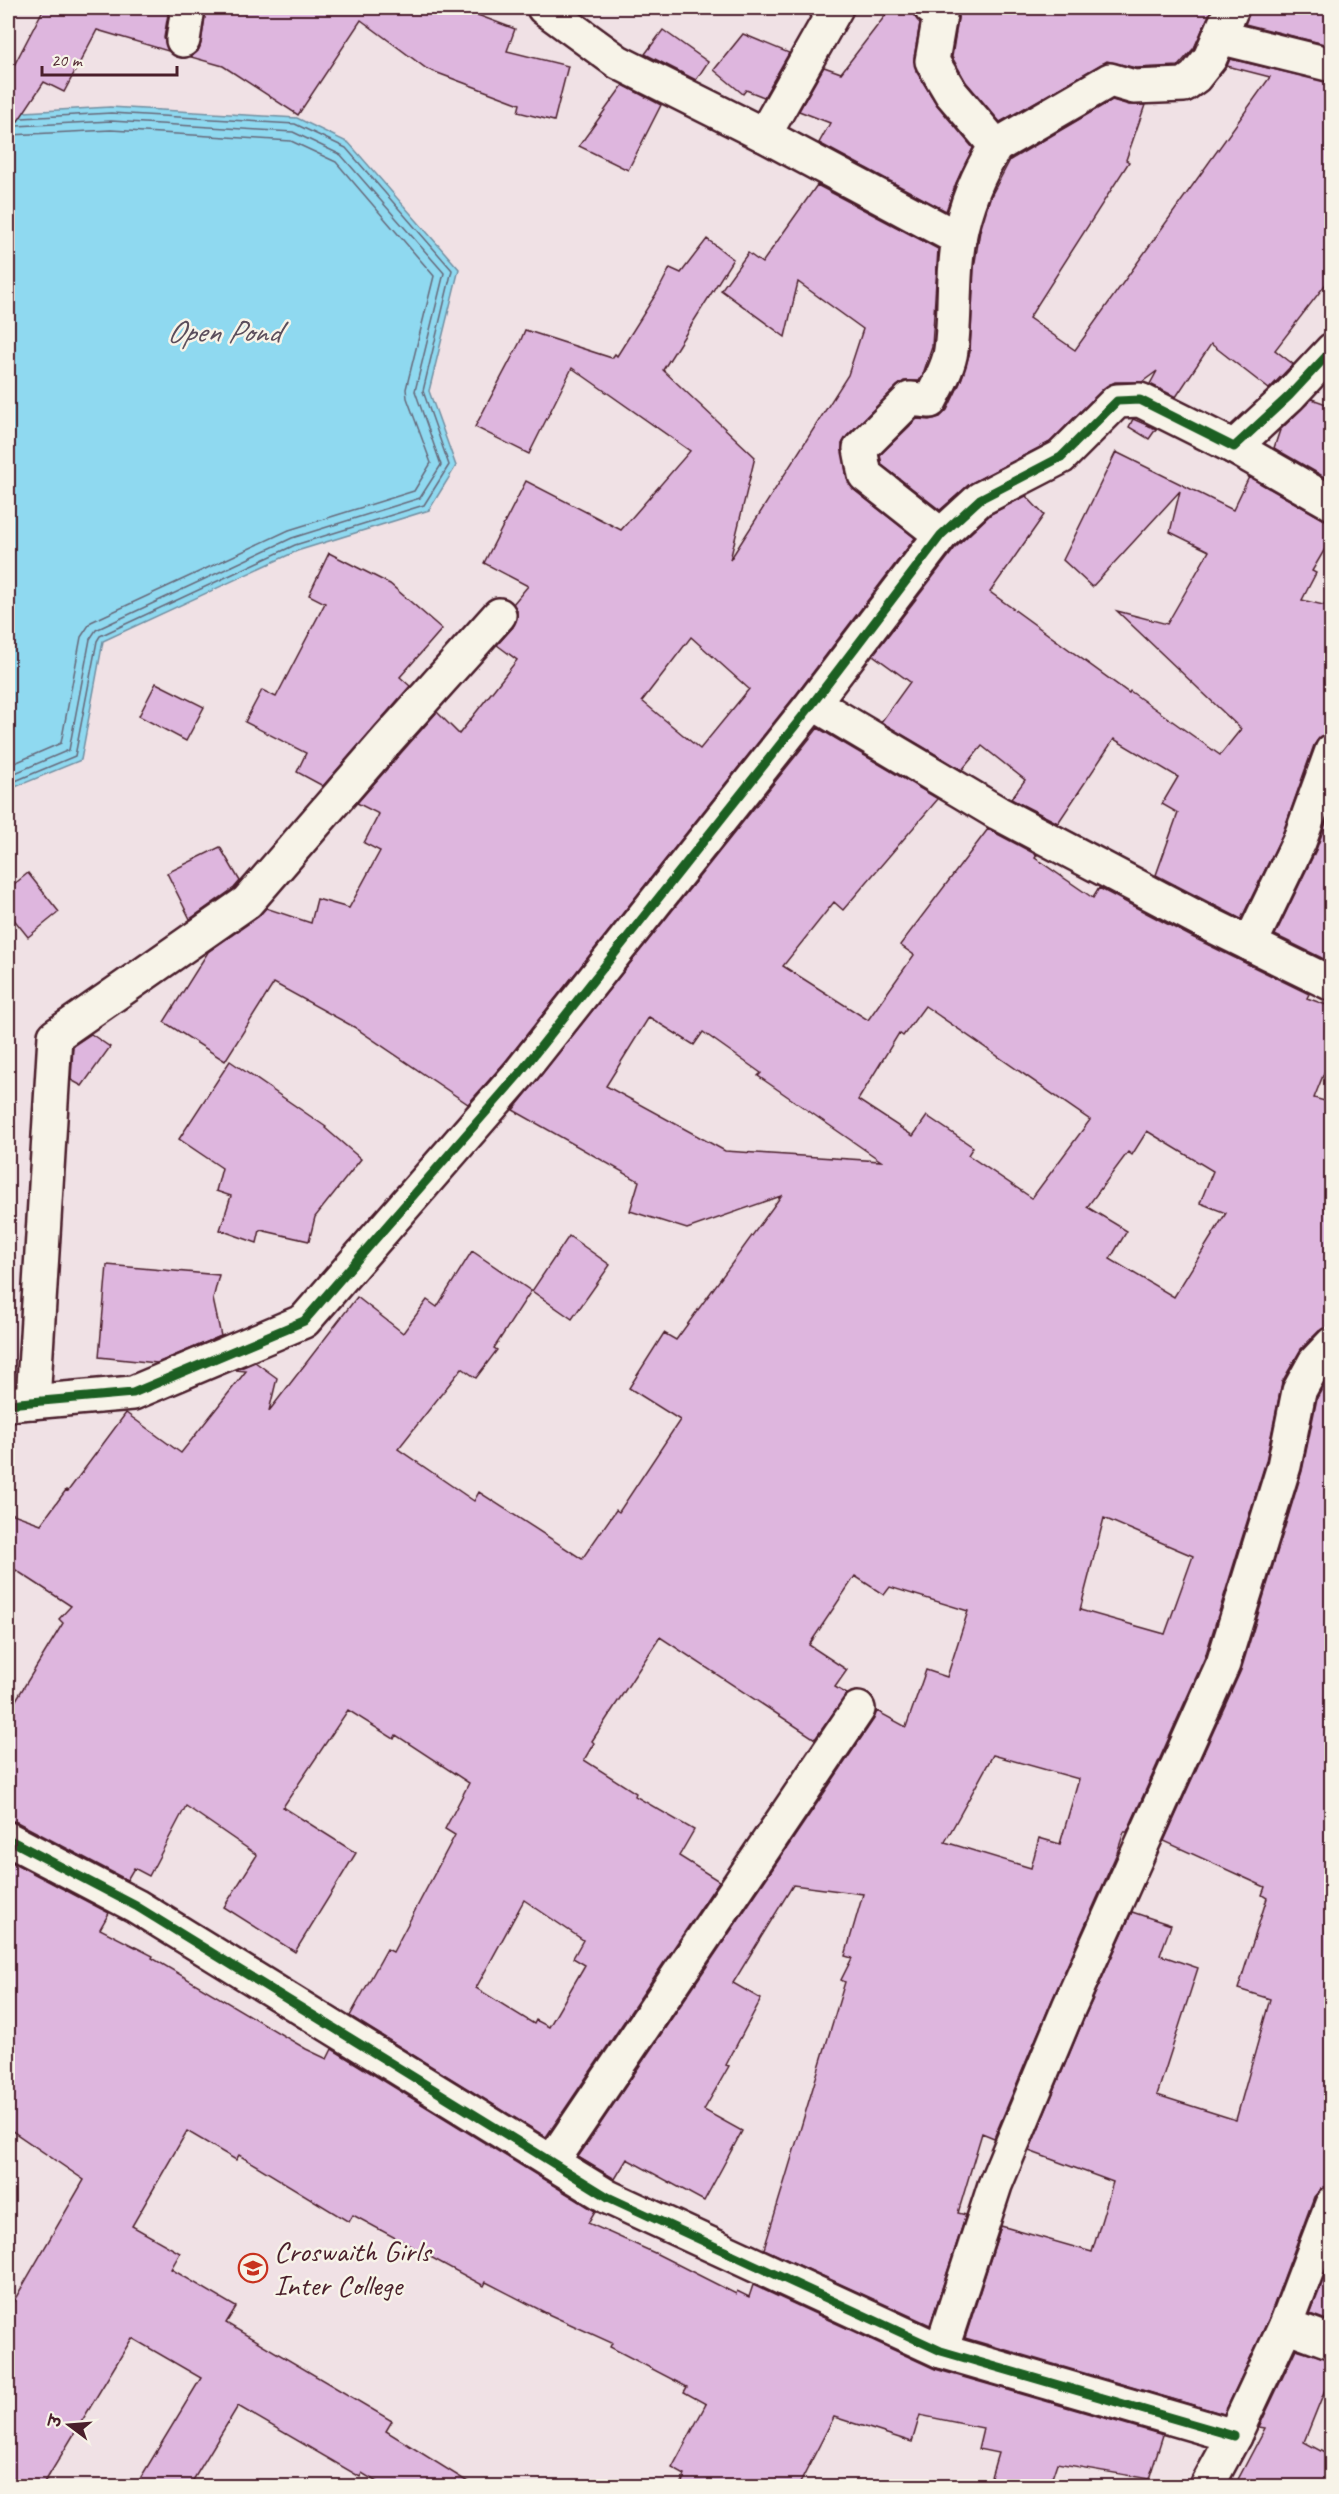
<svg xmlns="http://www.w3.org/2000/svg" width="1339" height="2494" viewBox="0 0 1339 2494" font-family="Caveat,'Playpen Sans Deva',sans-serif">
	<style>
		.water { fill: #8fd9f0; stroke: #738fa1; stroke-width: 1.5 }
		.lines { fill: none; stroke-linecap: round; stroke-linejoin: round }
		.shore { stroke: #66697a; stroke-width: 1.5 }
		.building { fill: #deb6de; stroke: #4a1f2b; stroke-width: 1.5; fill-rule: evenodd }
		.minor-casing { stroke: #4a1f2b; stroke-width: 38 }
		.tertiary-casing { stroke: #4a1f2b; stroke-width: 38 }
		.minor { stroke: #f7f3e8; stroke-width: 33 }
		.tertiary { stroke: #f7f3e8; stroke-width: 33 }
		.cycleway-casing { stroke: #f7f3e8; stroke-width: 13 }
		.cycleway { stroke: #1b5e20; stroke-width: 9 }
		.labels { text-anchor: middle; stroke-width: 5; stroke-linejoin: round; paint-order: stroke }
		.poi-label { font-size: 30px; fill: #4a1f2b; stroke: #f7f3e8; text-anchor: start }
		.water-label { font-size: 32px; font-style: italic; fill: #5b4e5c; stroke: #f7f3e8 }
	</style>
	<rect width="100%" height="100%" fill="#f0e1e5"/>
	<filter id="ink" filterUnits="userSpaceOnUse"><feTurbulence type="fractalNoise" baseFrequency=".0167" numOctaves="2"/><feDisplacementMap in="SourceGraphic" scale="12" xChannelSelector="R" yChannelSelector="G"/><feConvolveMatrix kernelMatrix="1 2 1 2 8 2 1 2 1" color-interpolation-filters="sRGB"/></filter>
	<g filter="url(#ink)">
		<path class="water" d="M110 107 297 118 349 143 459 269 429 391 456 466 429 510 297 551 103 641 81 760 8 790V113Z"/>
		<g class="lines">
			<g class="shore">
				<path d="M8 766 61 743 81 637 91 622 289 530 414 491 431 463 407 398 406 389 434 276 336 162 291 141 111 130 10 135"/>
				<path d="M8 776 69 750 90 639 96 630 292 538 420 498 441 465 415 391 444 273 341 155 293 132 111 121 16 126"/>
				<path d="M8 784 75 756 97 641 100 636 295 545 424 505 449 465 423 391 452 270 346 148 295 124 111 113 22 118"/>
			</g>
		</g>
		<g class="building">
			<path d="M44 8H169L164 38 168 51 97 30 64 92 44 82 8 136V77Z"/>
			<path d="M206 8H459L515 29 507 51 568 66 554 121 518 112 520 104 427 69 361 20 298 115 223 66 191 57 198 51 201 43Z"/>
			<path d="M891 8H913L914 16 920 23 914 58 916 71 937 105 973 148 956 183 946 211 819 143 830 123 799 111 824 67 841 73Z"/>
			<path d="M957 8H1212L1194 48 1178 66 1136 68 1107 61 1000 122 966 82 952 57 958 18Z"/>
			<path d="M1250 8H1332V46L1245 24Z"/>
			<path d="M663 30 708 62 696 80 645 54Z"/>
			<path d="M743 34 789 53 764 97 746 90 743 94 714 70Z"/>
			<path d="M1230 59 1332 83V276L1275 350 1293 364 1269 389 1211 344 1176 397 1150 384 1157 371 1142 382H1115L1104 388 1050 442 971 483 940 510 882 465 880 455 917 419 929 420 940 417 947 410 960 383 970 352 974 268 980 231 990 198 1010 160 1112 100 1129 105H1145L1126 160 1129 162 1029 318 1075 350 1270 77 1227 66Z"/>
			<path d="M623 85 661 105 628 170 579 146Z"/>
			<path d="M817 185 938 249 932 347 923 374 919 381H904L897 386 847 436 842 444 847 479 853 489 915 538 798 692 505 1062 468 1104 354 1027 274 983 225 1061 164 1022 208 952 258 917 266 908 311 923 317 899 349 908 380 851 364 843 379 814 357 803 437 712 459 734 517 660 497 645 513 627 517 618V610L513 604 528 586 484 563 526 481 621 530 690 451 572 368 529 454 475 427 520 342 525 330 612 358 615 354 617 356 658 291 670 268 681 273 707 239 733 259 663 370 755 457 730 560 848 375 863 329 798 282 785 337 721 290 748 253 762 263ZM691 637 749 689 700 749 642 701Z"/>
			<path d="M1312 399 1332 406V461L1326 478 1274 448 1280 430Z"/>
			<path d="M1133 419 1156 429 1149 439 1129 427Z"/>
			<path d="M1116 452 1233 510 1249 477 1323 519 1332 522V537L1312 571 1316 573 1302 600 1332 607V718L1327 733 1320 737 1314 745 1282 835 1241 919 1156 875 1178 813 1162 804 1178 777 1114 739 1058 823 1011 799 1025 780 982 746 962 770 881 722 910 682 873 655 955 548 991 514 1026 496 1044 515 990 592 1129 693 1130 691 1220 755 1241 729 1117 611 1167 624 1209 551 1170 532 1180 491 1092 587 1063 560Z"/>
			<path d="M329 553 390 584 442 629 400 677 410 686 323 786 297 772 306 753 245 722 262 690 276 697 325 603 309 595Z"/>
			<path d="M156 683 204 707 186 741 139 716Z"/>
			<path d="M818 728 938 799 843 910 834 902 783 966 868 1020 914 955 900 945 988 829 1037 855 1035 858 1093 898 1099 888 1192 937 1309 994 1307 998 1332 1007V1053L1314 1098 1332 1103V1326L1319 1331 1301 1349 1282 1382 1266 1461 1205 1657 1127 1832H1124L1117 1853 1052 2000 994 2138 982 2133 958 2213 966 2215 930 2325 764 2249 845 1982 841 1980 852 1958 845 1956 863 1894 793 1885 733 1983 761 1999 726 2065 729 2066 704 2110 742 2131 704 2201 627 2159 615 2179 578 2157 874 1719 877 1711 906 1727 926 1670 947 1677 968 1611 890 1587 884 1595 855 1576 809 1645 847 1670 835 1687 847 1694 815 1739 660 1637 592 1741 594 1743 584 1760 636 1793 635 1796 694 1830 679 1856 719 1881 546 2137 350 2016 387 1949 393 1952 455 1835 445 1829 469 1783 396 1735 394 1739 348 1710 283 1807 356 1853 295 1952 224 1907 257 1855 186 1806 149 1876 134 1868 127 1880 17 1822 8 1820V1713L63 1623 59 1619 71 1606 8 1565V1512L41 1524 66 1490 68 1491 126 1413 181 1453 246 1371 236 1370 255 1362 277 1378 269 1411 357 1297 403 1333 427 1300 437 1307 472 1251 531 1291 494 1348 497 1350 476 1378 462 1368 398 1449 474 1501 479 1492 582 1559 616 1510 619 1512 680 1420 629 1388 664 1333 676 1340 781 1196 687 1229 630 1211 639 1181 513 1110ZM925 1006 1090 1120 1032 1198 968 1155 973 1147 927 1116 913 1136 858 1100 899 1033 903 1036ZM649 1017 694 1045 703 1032 761 1073 758 1076 881 1161 725 1151 606 1086ZM1147 1131 1213 1171 1200 1203 1226 1213 1174 1297 1110 1259 1127 1231 1087 1207 1128 1152 1132 1155ZM1104 1518 1193 1556 1165 1634 1080 1610ZM993 1755 1079 1779 1060 1844 1039 1838 1031 1868 945 1842ZM524 1900 583 1940 573 1958 585 1965 549 2027 536 2020 534 2024 476 1988Z"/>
			<path d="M1332 807V948L1326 960 1275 935 1316 850Z"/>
			<path d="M220 847 240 881 234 888 190 919 167 873Z"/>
			<path d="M28 873 59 912 28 937 8 912V889Z"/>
			<path d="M91 1034 110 1047 82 1086 71 1080 73 1046Z"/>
			<path d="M230 1061 326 1127 325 1128 361 1159 315 1217 309 1241 260 1230 257 1243 220 1230 231 1196 216 1191 222 1168 179 1139Z"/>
			<path d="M569 1236 610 1265 572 1319 532 1291Z"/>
			<path d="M107 1265 219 1275 213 1299 221 1336 157 1363 99 1357Z"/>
			<path d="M1332 1372V2186L1321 2189 1314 2197 1269 2318 1224 2414 965 2338 1001 2226 1092 2252 1113 2182 1029 2151 1086 2014 1132 1912 1171 1925 1160 1955 1198 1968 1157 2095 1236 2120 1270 1999 1238 1989 1267 1898 1262 1895 1265 1887 1164 1841 1241 1670 1302 1471 1317 1398Z"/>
			<path d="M8 1860 109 1913 100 1929 153 1956 152 1958 306 2049 327 2059 332 2049 595 2211 588 2223 657 2254 736 2294 737 2291 749 2297 753 2285 935 2369 1163 2435 1149 2479 1057 2463 1049 2487H988L998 2453 978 2449 983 2428 920 2415 912 2442 834 2417 798 2487H680L685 2475 672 2468 706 2404 684 2392 687 2387 610 2347 612 2343 548 2314 486 2282 484 2286 353 2215 349 2222 239 2155 236 2160 187 2131 132 2226 180 2253 171 2269 236 2307 226 2323 392 2421 386 2431 476 2487H385L362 2473 360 2477 238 2406 189 2487H135L201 2378 132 2338 42 2487H8V2311L84 2180 8 2128Z"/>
			<path d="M1332 2258V2322L1310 2314Z"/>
			<path d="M1296 2349 1332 2360V2372L1304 2442 1332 2457V2487H1234L1265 2428 1259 2427Z"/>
		</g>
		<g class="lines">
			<g class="minor-casing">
				<g id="minor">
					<path d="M544 8 618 62 764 135 836 8"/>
					<path d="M931 8 940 15 932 61 951 93 996 146"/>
					<path d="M1219 37 1332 65"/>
					<path d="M183 40 188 8"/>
					<path d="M764 135 959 239"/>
					<path d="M1234 447 1332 503"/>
					<path d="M941 535 865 475 860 449 910 399 930 401C938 385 949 367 951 350 956 313 952 276 959 239 965 206 978 174 996 146L1110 80 1134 87 1184 85 1195 77 1210 58 1232 8"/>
					<path d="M813 703 998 813 1201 920 1332 984"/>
					<path d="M1250 944 1299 842 1332 751"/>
					<path d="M33 1402 55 1036 247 902 388 739 499 615"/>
					<path d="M8 1404 133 1393 304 1321 519 1074 813 703 941 535 980 499 1061 457 1117 401 1140 400 1234 447 1289 396 1332 350"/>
					<path d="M8 1839 136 1906 608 2197 941 2351 1234 2436"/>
					<path d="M552 2162 858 1709"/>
					<path d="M1286 2325 1332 2342"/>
					<path d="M941 2351 995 2185 1069 2007 1223 1664 1284 1466 1299 1391 1315 1362 1332 1344"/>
				</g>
			</g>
			<g class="tertiary-casing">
				<path id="tertiary" d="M1207 2486 1234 2436 1286 2325 1332 2204"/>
			</g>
			<use href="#minor" class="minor"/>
			<use href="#tertiary" class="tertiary"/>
			<g class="cycleway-casing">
				<g id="cycleway">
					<path d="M8 1404 133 1393 304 1321 519 1074 813 703 941 535 980 499 1061 457 1117 401 1140 400 1234 447 1289 396 1332 350"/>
					<path d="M8 1839 136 1906 608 2197 941 2351 1234 2436"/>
				</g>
			</g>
			<use href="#cycleway" class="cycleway"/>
		</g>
	</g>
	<defs>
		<g id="university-ring" transform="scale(1.5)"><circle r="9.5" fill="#f7f3e8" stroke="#c8321e" stroke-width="1.5"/><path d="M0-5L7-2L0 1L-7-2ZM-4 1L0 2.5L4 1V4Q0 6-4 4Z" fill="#c8321e"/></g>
	</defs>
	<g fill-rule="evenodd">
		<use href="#university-ring" x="253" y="2268"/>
	</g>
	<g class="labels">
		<g class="poi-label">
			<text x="274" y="2261">Croswaith Girls<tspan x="274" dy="34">Inter College</tspan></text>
		</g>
		<g class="water-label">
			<text x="223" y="342">Open Pond</text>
		</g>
	</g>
	<rect width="1339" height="2494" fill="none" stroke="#f7f3e8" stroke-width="30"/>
	<rect x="15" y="15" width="1309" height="2464" fill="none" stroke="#4a1f2b" stroke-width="2" filter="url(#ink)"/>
	<g transform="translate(69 2425) rotate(286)" stroke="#f7f3e8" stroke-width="4.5" paint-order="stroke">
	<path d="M0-4.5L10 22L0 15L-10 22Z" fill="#4a1f2b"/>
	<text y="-9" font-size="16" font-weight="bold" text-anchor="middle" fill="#4a1f2b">उ</text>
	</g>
	<path d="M42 66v9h135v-9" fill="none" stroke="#4a1f2b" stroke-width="3"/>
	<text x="51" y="66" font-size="18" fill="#4a1f2b" stroke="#f7f3e8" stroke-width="4.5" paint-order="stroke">20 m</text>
</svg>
